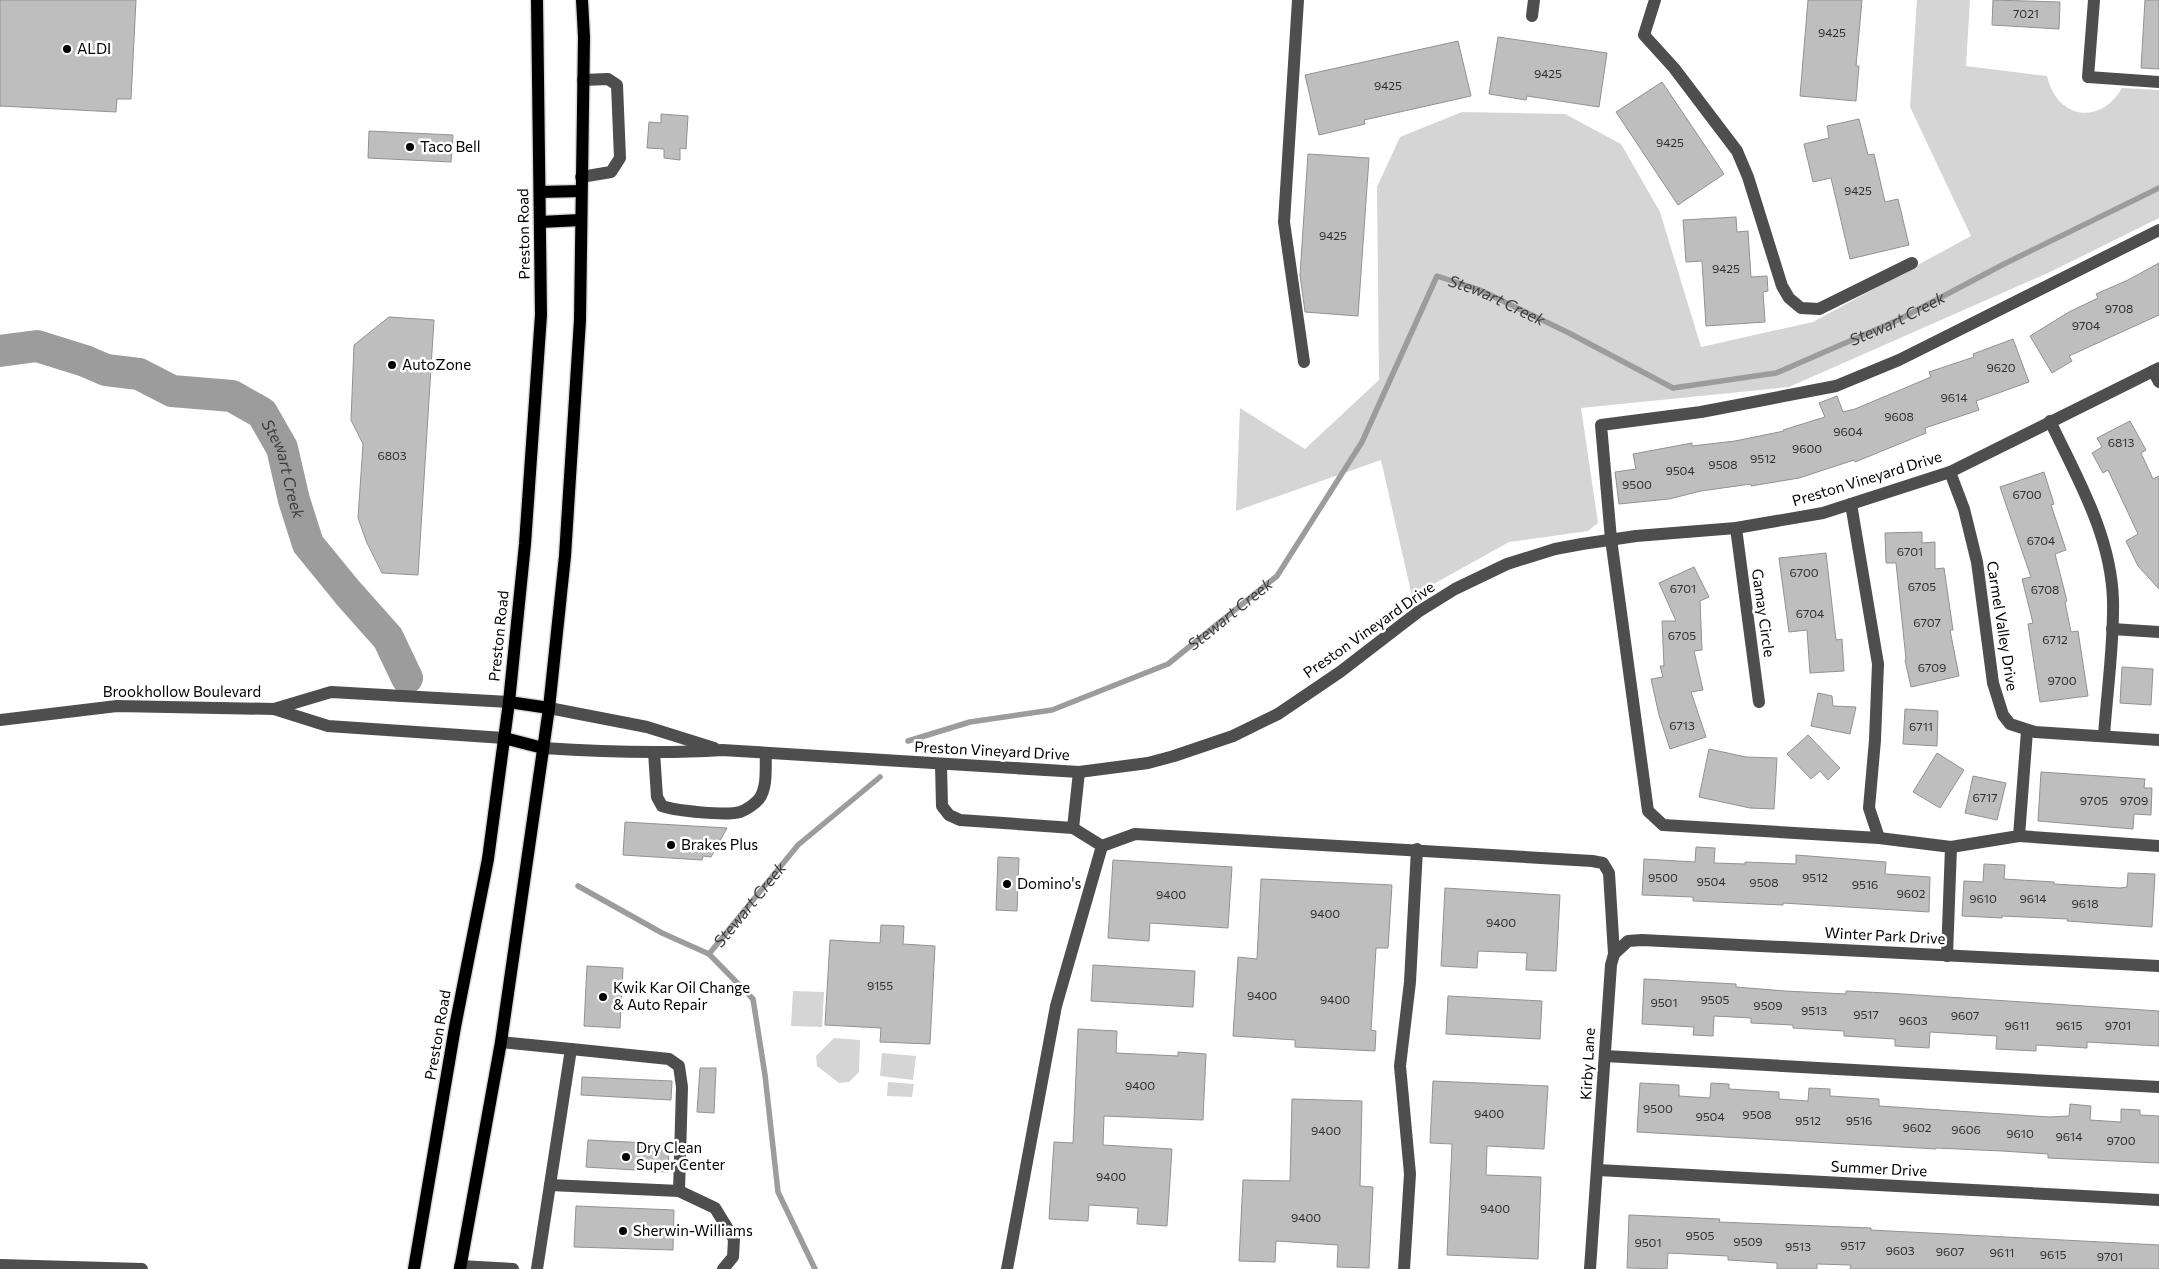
<svg xmlns="http://www.w3.org/2000/svg" width="2159" height="1269" viewBox="0 0 2159 1269" font-family="Commissioner,sans-serif">
	<style>
		.green { fill: #d5d5d5 }
		.lines { fill: none; stroke-linecap: round; stroke-linejoin: round }
		.stream { stroke: #9c9c9c; stroke-width: 5.5 }
		.river { stroke: #9c9c9c; stroke-width: 32 }
		.building { fill: #bebebe; stroke: #929292 }
		.major-casing { stroke: #dbdbdb; stroke-width: 15 }
		.minor { stroke: #4e4e4e; stroke-width: 12 }
		.major { stroke: #000; stroke-width: 12 }
		.poi-dot { fill: #000; stroke: #fff; stroke-width: 2 }
		.labels { text-anchor: middle; stroke-width: 5; stroke-linejoin: round; paint-order: stroke }
		.number-label { font-size: 12px; fill: #303030 }
		.poi-label { font-size: 15px; fill: #000; stroke: #fff; text-anchor: start }
		.street-label { font-size: 15px; fill: #000; stroke: #fff }
		.water-label { font-size: 16px; font-style: italic; fill: #3d3d3d; stroke: #fff }
	</style>
	<rect width="100%" height="100%" fill="#fff"/>
	<g class="green">
		<path d="M1917 0H1970L1966 66 2047 76C2057 119 2100 126 2122 88L2159 90V218L2050 272 1789 387 1581 408 1598 523 1588 531 1509 542 1412 596 1381 460 1236 511 1240 408 1305 449 1379 380 1377 187 1400 137 1462 112 1565 114 1621 144 1660 212 1701 347 1813 322 1971 236 1910 107Z"/>
		<path d="M793 991 824 992 822 1027 791 1026Z"/>
		<path d="M834 1038 860 1040 859 1072 849 1082 839 1083 817 1066 816 1056Z"/>
		<path d="M882 1053 916 1056 913 1080 880 1076Z"/>
		<path d="M888 1082 914 1084 912 1097 887 1096Z"/>
	</g>
	<g class="lines">
		<g class="stream">
			<path id="s1" d="M908 741 970 722 1052 710 1168 664 1277 576 1362 442 1437 276 1480 290 1569 333 1673 388 1776 373 1898 320 2004 264 2159 188"/>
			<path d="M578 886 662 933 709 954 753 999 765 1075 778 1192 815 1269"/>
			<path id="s2" d="M709 954 798 845 880 777"/>
		</g>
		<path class="river" id="s3" d="M0 351 37 346 85 361 106 370 139 374 172 391 232 396 262 413 282 448 294 500 308 544 348 593 388 638 407 678"/>
	</g>
	<g class="building">
		<path d="M0 0H136L131 99H117L116 112 0 106Z"/>
		<path d="M1808 0H1862L1856 66H1859L1856 101 1800 96Z"/>
		<path d="M1993 0 2060 2 2059 29 1992 25Z"/>
		<path d="M2145 0H2159V69L2141 68Z"/>
		<path d="M1498 37 1607 53 1599 107 1527 96 1526 100 1489 94Z"/>
		<path d="M1458 41 1471 96 1364 120 1365 124 1319 135 1305 75Z"/>
		<path d="M1662 82 1724 174 1678 205 1616 112Z"/>
		<path d="M661 114 688 116 686 149 680 148V160L664 158V149L647 148 649 122 661 123Z"/>
		<path d="M1859 119 1868 155 1874 154 1885 202 1898 199 1909 245 1850 259 1831 178 1813 182 1804 144 1829 138 1827 126Z"/>
		<path d="M369 131 453 135 451 162 368 158Z"/>
		<path d="M1308 154 1369 158 1358 316 1305 312 1300 275Z"/>
		<path d="M1736 217 1737 232 1748 231 1751 277 1767 276 1768 291 1763 292 1765 322 1706 326 1702 261 1686 262 1683 220Z"/>
		<path d="M2159 263V315L2069 356 2072 361 2052 373 2030 336 2069 312 2098 298 2096 294 2128 280Z"/>
		<path d="M389 317 434 320 418 575 382 573 367 543 358 518 363 444 351 420 354 345Z"/>
		<path d="M2013 339 2029 382 1976 401 1979 410 1925 428 1926 433 1855 462 1854 460 1799 478 1751 486V484L1701 491 1669 499 1619 504 1615 472 1636 469 1633 454 1692 443V446L1735 441 1784 431 1783 430 1825 417 1819 403 1837 396 1843 412 1855 409 1931 377 1929 372 1974 357 1973 354Z"/>
		<path d="M2130 421 2146 450 2141 453 2153 479 2159 476V589L2138 566 2126 541 2138 534 2108 470 2103 473 2092 453 2102 447 2097 438Z"/>
		<path d="M2044 472 2054 504 2051 505 2066 550 2055 554 2067 601 2065 602 2071 632 2078 631 2088 696 2040 702 2028 624 2033 623 2022 579 2031 577 2000 487Z"/>
		<path d="M1922 532V543L1935 542V569L1944 568 1953 630H1950L1959 676 1911 687 1905 660 1906 659 1896 563H1886L1885 533Z"/>
		<path d="M1826 553 1836 640 1842 639 1844 671 1810 673 1807 630 1789 632 1779 558Z"/>
		<path d="M1694 567 1709 597 1700 601 1702 650 1694 651 1703 690 1691 692 1706 737 1670 749 1659 715 1651 679 1663 677 1660 666H1664L1662 621H1676L1659 583Z"/>
		<path d="M2122 667 2153 669 2151 705 2120 703Z"/>
		<path d="M1818 693 1832 696 1833 706 1856 707 1850 734 1811 726Z"/>
		<path d="M1905 709 1938 711 1937 746 1903 744Z"/>
		<path d="M1808 735 1840 768 1828 780 1820 771 1811 779 1787 754Z"/>
		<path d="M1709 749 1746 757 1777 758 1774 809 1750 808 1699 797Z"/>
		<path d="M1937 753 1964 770 1940 808 1913 792Z"/>
		<path d="M2041 772 2145 779 2144 788H2152L2151 815 2134 814 2133 829 2038 821Z"/>
		<path d="M1973 776 2006 783 1997 820 1965 813Z"/>
		<path d="M625 822 727 828 711 857 703 856 702 860 623 855Z"/>
		<path d="M1696 847 1715 848 1714 863 1745 864V862L1796 864V855L1886 862 1885 874 1930 877 1929 912 1783 903V905L1693 901V897L1642 895 1644 859 1695 862Z"/>
		<path d="M998 857 1019 858 1017 911 996 910Z"/>
		<path d="M1113 860 1232 867 1228 928 1150 923 1149 941 1108 938Z"/>
		<path d="M1984 864 2005 865 2004 879 2054 882V884L2120 888 2127 887 2128 873 2155 874 2152 927 2067 921 2068 919 2002 916V918L1962 916 1964 881 1983 882Z"/>
		<path d="M1261 879 1392 885 1388 948H1376L1371 1030 1376 1031 1375 1051 1295 1047V1040L1233 1036 1238 957 1257 959Z"/>
		<path d="M1445 888 1560 895 1556 971 1526 970 1527 953 1478 951 1477 968 1441 966Z"/>
		<path d="M881 925 904 926 903 944 935 946 930 1044 880 1042 881 1028 825 1025 830 940 880 943Z"/>
		<path d="M1093 965 1195 971 1193 1007 1091 1001Z"/>
		<path d="M587 966 623 968 620 1028 584 1026Z"/>
		<path d="M1644 979 1736 984V987L1785 991 1846 994V991L1887 993 2159 1011V1046L2087 1042V1048L2036 1045V1051L1996 1049 1997 1036 1930 1032 1929 1048 1895 1046V1039L1844 1036V1031L1793 1028V1025L1751 1023V1018L1714 1016 1713 1036 1693 1035 1694 1027 1642 1024Z"/>
		<path d="M1448 996 1542 1001 1540 1039 1446 1034Z"/>
		<path d="M1078 1029 1117 1031 1116 1053 1178 1056V1052L1206 1054 1203 1120 1104 1116 1103 1145 1172 1149 1167 1226 1137 1224 1138 1208 1089 1205 1088 1221 1049 1219 1054 1142 1073 1143Z"/>
		<path d="M700 1068H716L714 1113 697 1112Z"/>
		<path d="M582 1077 672 1081 671 1100 581 1095Z"/>
		<path d="M1433 1081 1548 1086 1544 1149 1487 1146 1486 1175 1541 1177 1538 1259 1447 1255 1452 1144 1430 1143Z"/>
		<path d="M1640 1083 1679 1085V1096L1710 1098 1711 1083 1729 1084V1089L1779 1092V1099L1808 1101 1809 1088 1830 1089V1096L1879 1099V1106L2050 1117 2069 1116 2070 1104 2091 1106 2090 1120 2121 1122V1109L2140 1110V1115L2159 1116V1163L2048 1158V1154L2002 1151 1936 1148V1149L1637 1132Z"/>
		<path d="M1292 1099 1362 1101 1360 1186 1373 1187 1369 1268 1337 1267 1338 1245 1276 1241 1275 1262 1239 1261 1243 1180 1290 1181Z"/>
		<path d="M588 1140 669 1144 668 1172 586 1167Z"/>
		<path d="M576 1206 674 1210 673 1250 574 1247Z"/>
		<path d="M1629 1215 1720 1219 1719 1222 1871 1228V1230L2159 1245V1269H1850L1851 1265 1817 1264V1269H1777V1263L1728 1260V1256L1668 1253 1667 1269 1627 1268Z"/>
	</g>
	<g class="lines">
		<g class="major-casing">
			<g id="major">
				<path d="M540 192 581 191"/>
				<path d="M540 222 581 220"/>
				<path d="M509 702 549 708"/>
				<path d="M504 738 543 748"/>
				<path d="M414 1269 455 1027 488 859 509 702 525 544 541 315 537 0"/>
				<path d="M460 1269 501 1042 549 708 565 556 580 320 584 37 582 0"/>
			</g>
		</g>
		<g class="minor">
			<path d="M1298 0 1284 222 1304 362"/>
			<path d="M1655 0 1644 35 1674 68 1737 151 1748 177 1782 286 1789 298 1801 308 1819 309 1912 263"/>
			<path d="M2094 0 2088 77 2159 82"/>
			<path d="M1532 16 1534 0"/>
			<path d="M581 177 611 172 620 158 617 85 608 79 583 80"/>
			<path d="M2153 371 2159 382"/>
			<path d="M2050 421C2077 478 2111 535 2113 600 2114 645 2107 691 2104 736"/>
			<path d="M1950 472 1964 509 1977 562 1993 683 2003 715 2010 724 2035 732 2159 740"/>
			<path d="M1851 504 1878 664 1875 740 1869 808 1879 838 1951 847 1947 956"/>
			<path d="M1736 528 1759 702"/>
			<path d="M2112 629 2159 632"/>
			<path d="M549 708 647 727 714 748"/>
			<path d="M274 709 331 692 509 702"/>
			<path d="M0 720 117 706 274 709 328 726 504 738"/>
			<path d="M543 748C603 752 662 754 722 750L1079 772 1148 763 1174 756 1233 736 1278 714 1340 672 1418 612 1455 589 1507 564 1555 549 1582 544 1636 536 1736 528 1823 513 1950 472 2159 368"/>
			<path d="M654 752 657 797 662 806C677 811 726 816 740 812 746 810 755 804 759 799 768 787 765 767 766 753"/>
			<path d="M941 765 942 806 949 815 960 820 1073 828 1102 846 1135 834 1592 861 1603 863 1609 873 1614 954 1611 965 1590 1269"/>
			<path d="M1073 828 1079 772"/>
			<path d="M2019 836 2159 846"/>
			<path d="M1879 838 1663 825 1648 811 1611 539 1601 425 1701 412 1836 386 1899 360 2159 230"/>
			<path d="M1951 847 2019 836 2027 731"/>
			<path d="M1614 954 1628 941 1642 940 2159 966"/>
			<path d="M501 1042 571 1049 537 1269"/>
			<path d="M571 1049 669 1059 679 1066 682 1087 679 1191"/>
			<path d="M1605 1056 2159 1087"/>
			<path d="M1598 1170 2159 1200"/>
			<path d="M550 1185 679 1191 715 1208 734 1239 733 1257 723 1269"/>
			<path d="M0 1265 142 1269"/>
			<path d="M460 1266 513 1269"/>
			<path d="M1007 1269 1056 1006 1102 846"/>
			<path d="M1404 1269 1410 1174 1400 1066 1410 982 1417 849"/>
		</g>
		<use href="#major" class="major"/>
	</g>
	<g class="poi-dot">
		<circle cx="67" cy="49" r="5"/>
		<circle cx="410" cy="147" r="5"/>
		<circle cx="392" cy="365" r="5"/>
		<circle cx="671" cy="845" r="5"/>
		<circle cx="1007" cy="884" r="5"/>
		<circle cx="603" cy="997" r="5"/>
		<circle cx="626" cy="1157" r="5"/>
		<circle cx="623" cy="1231" r="5"/>
	</g>
	<g class="labels">
		<g class="number-label">
			<text x="2026" y="18">7021</text>
			<text x="1832" y="37">9425</text>
			<text x="1548" y="78">9425</text>
			<text x="1388" y="90">9425</text>
			<text x="1670" y="147">9425</text>
			<text x="1858" y="195">9425</text>
			<text x="1333" y="240">9425</text>
			<text x="1726" y="273">9425</text>
			<text x="2119" y="313">9708</text>
			<text x="2086" y="330">9704</text>
			<text x="2001" y="372">9620</text>
			<text x="1954" y="402">9614</text>
			<text x="1899" y="421">9608</text>
			<text x="1848" y="436">9604</text>
			<text x="2121" y="447">6813</text>
			<text x="1807" y="453">9600</text>
			<text x="392" y="460">6803</text>
			<text x="1763" y="463">9512</text>
			<text x="1723" y="469">9508</text>
			<text x="1680" y="475">9504</text>
			<text x="1637" y="489">9500</text>
			<text x="2027" y="499">6700</text>
			<text x="2041" y="545">6704</text>
			<text x="1910" y="556">6701</text>
			<text x="1804" y="577">6700</text>
			<text x="1922" y="591">6705</text>
			<text x="1683" y="593">6701</text>
			<text x="2045" y="594">6708</text>
			<text x="1810" y="618">6704</text>
			<text x="1927" y="627">6707</text>
			<text x="1682" y="640">6705</text>
			<text x="2055" y="644">6712</text>
			<text x="1932" y="672">6709</text>
			<text x="2062" y="685">9700</text>
			<text x="1682" y="730">6713</text>
			<text x="1921" y="731">6711</text>
			<text x="1985" y="802">6717</text>
			<text x="2094" y="805">9705</text>
			<text x="2134" y="805">9709</text>
			<text x="1663" y="882">9500</text>
			<text x="1815" y="882">9512</text>
			<text x="1711" y="886">9504</text>
			<text x="1764" y="887">9508</text>
			<text x="1865" y="889">9516</text>
			<text x="1911" y="898">9602</text>
			<text x="1171" y="899">9400</text>
			<text x="1983" y="903">9610</text>
			<text x="2033" y="903">9614</text>
			<text x="2085" y="908">9618</text>
			<text x="1325" y="918">9400</text>
			<text x="1501" y="927">9400</text>
			<text x="880" y="990">9155</text>
			<text x="1262" y="1000">9400</text>
			<text x="1335" y="1004">9400</text>
			<text x="1715" y="1004">9505</text>
			<text x="1664" y="1007">9501</text>
			<text x="1768" y="1010">9509</text>
			<text x="1814" y="1015">9513</text>
			<text x="1866" y="1019">9517</text>
			<text x="1965" y="1020">9607</text>
			<text x="1913" y="1025">9603</text>
			<text x="2017" y="1030">9611</text>
			<text x="2069" y="1030">9615</text>
			<text x="2118" y="1030">9701</text>
			<text x="1140" y="1090">9400</text>
			<text x="1658" y="1113">9500</text>
			<text x="1489" y="1118">9400</text>
			<text x="1757" y="1119">9508</text>
			<text x="1710" y="1121">9504</text>
			<text x="1808" y="1125">9512</text>
			<text x="1859" y="1125">9516</text>
			<text x="1917" y="1132">9602</text>
			<text x="1966" y="1134">9606</text>
			<text x="1326" y="1135">9400</text>
			<text x="2020" y="1138">9610</text>
			<text x="2069" y="1141">9614</text>
			<text x="2121" y="1145">9700</text>
			<text x="1111" y="1181">9400</text>
			<text x="1495" y="1213">9400</text>
			<text x="1306" y="1222">9400</text>
			<text x="1700" y="1240">9505</text>
			<text x="1748" y="1246">9509</text>
			<text x="1648" y="1247">9501</text>
			<text x="1853" y="1250">9517</text>
			<text x="1798" y="1251">9513</text>
			<text x="1900" y="1255">9603</text>
			<text x="1950" y="1256">9607</text>
			<text x="2002" y="1257">9611</text>
			<text x="2053" y="1259">9615</text>
			<text x="2110" y="1261">9701</text>
		</g>
		<g class="poi-label">
			<text x="77" y="54">ALDI</text>
			<text x="420" y="152">Taco Bell</text>
			<text x="402" y="370">AutoZone</text>
			<text x="681" y="850">Brakes Plus</text>
			<text x="1017" y="889">Domino's</text>
			<text x="613" y="993">Kwik Kar Oil Change<tspan x="613" dy="17">&amp; Auto Repair</tspan></text>
			<text x="636" y="1153">Dry Clean<tspan x="636" dy="17">Super Center</tspan></text>
			<text x="633" y="1236">Sherwin-Williams</text>
		</g>
		<g class="street-label">
			<text transform="translate(524 234) rotate(-91)" y="5">Preston Road</text>
			<text transform="translate(1867 479) rotate(-17)" y="5">Preston Vineyard Drive</text>
			<text transform="translate(1763 613) rotate(82)" y="5">Gamay Circle</text>
			<text transform="translate(2002 626) rotate(81)" y="5">Carmel Valley Drive</text>
			<text transform="translate(1369 630) rotate(-35)" y="5">Preston Vineyard Drive</text>
			<text transform="translate(499 636) rotate(-84)" y="5">Preston Road</text>
			<text x="182" y="697">Brookhollow Boulevard</text>
			<text transform="translate(992 751) rotate(3)" y="5">Preston Vineyard Drive</text>
			<text transform="translate(1885 936) rotate(3)" y="5">Winter Park Drive</text>
			<text transform="translate(438 1035) rotate(-80)" y="5">Preston Road</text>
			<text transform="translate(1588 1064) rotate(-87)" y="5">Kirby Lane</text>
			<text transform="translate(1879 1169) rotate(3)" y="5">Summer Drive</text>
		</g>
		<g class="water-label">
			<text dy="6" stroke="none"><textPath href="#s1" startOffset="818">Stewart Creek</textPath></text>
			<text dy="6" stroke="none"><textPath href="#s1" startOffset="1252">Stewart Creek</textPath></text>
			<text dy="6" stroke="none"><textPath href="#s3" startOffset="336">Stewart Creek</textPath></text>
			<text dy="6" stroke="none"><textPath href="#s1" startOffset="352">Stewart Creek</textPath></text>
			<text dy="6" stroke="none"><textPath href="#s2" startOffset="64">Stewart Creek</textPath></text>
		</g>
	</g>
</svg>
